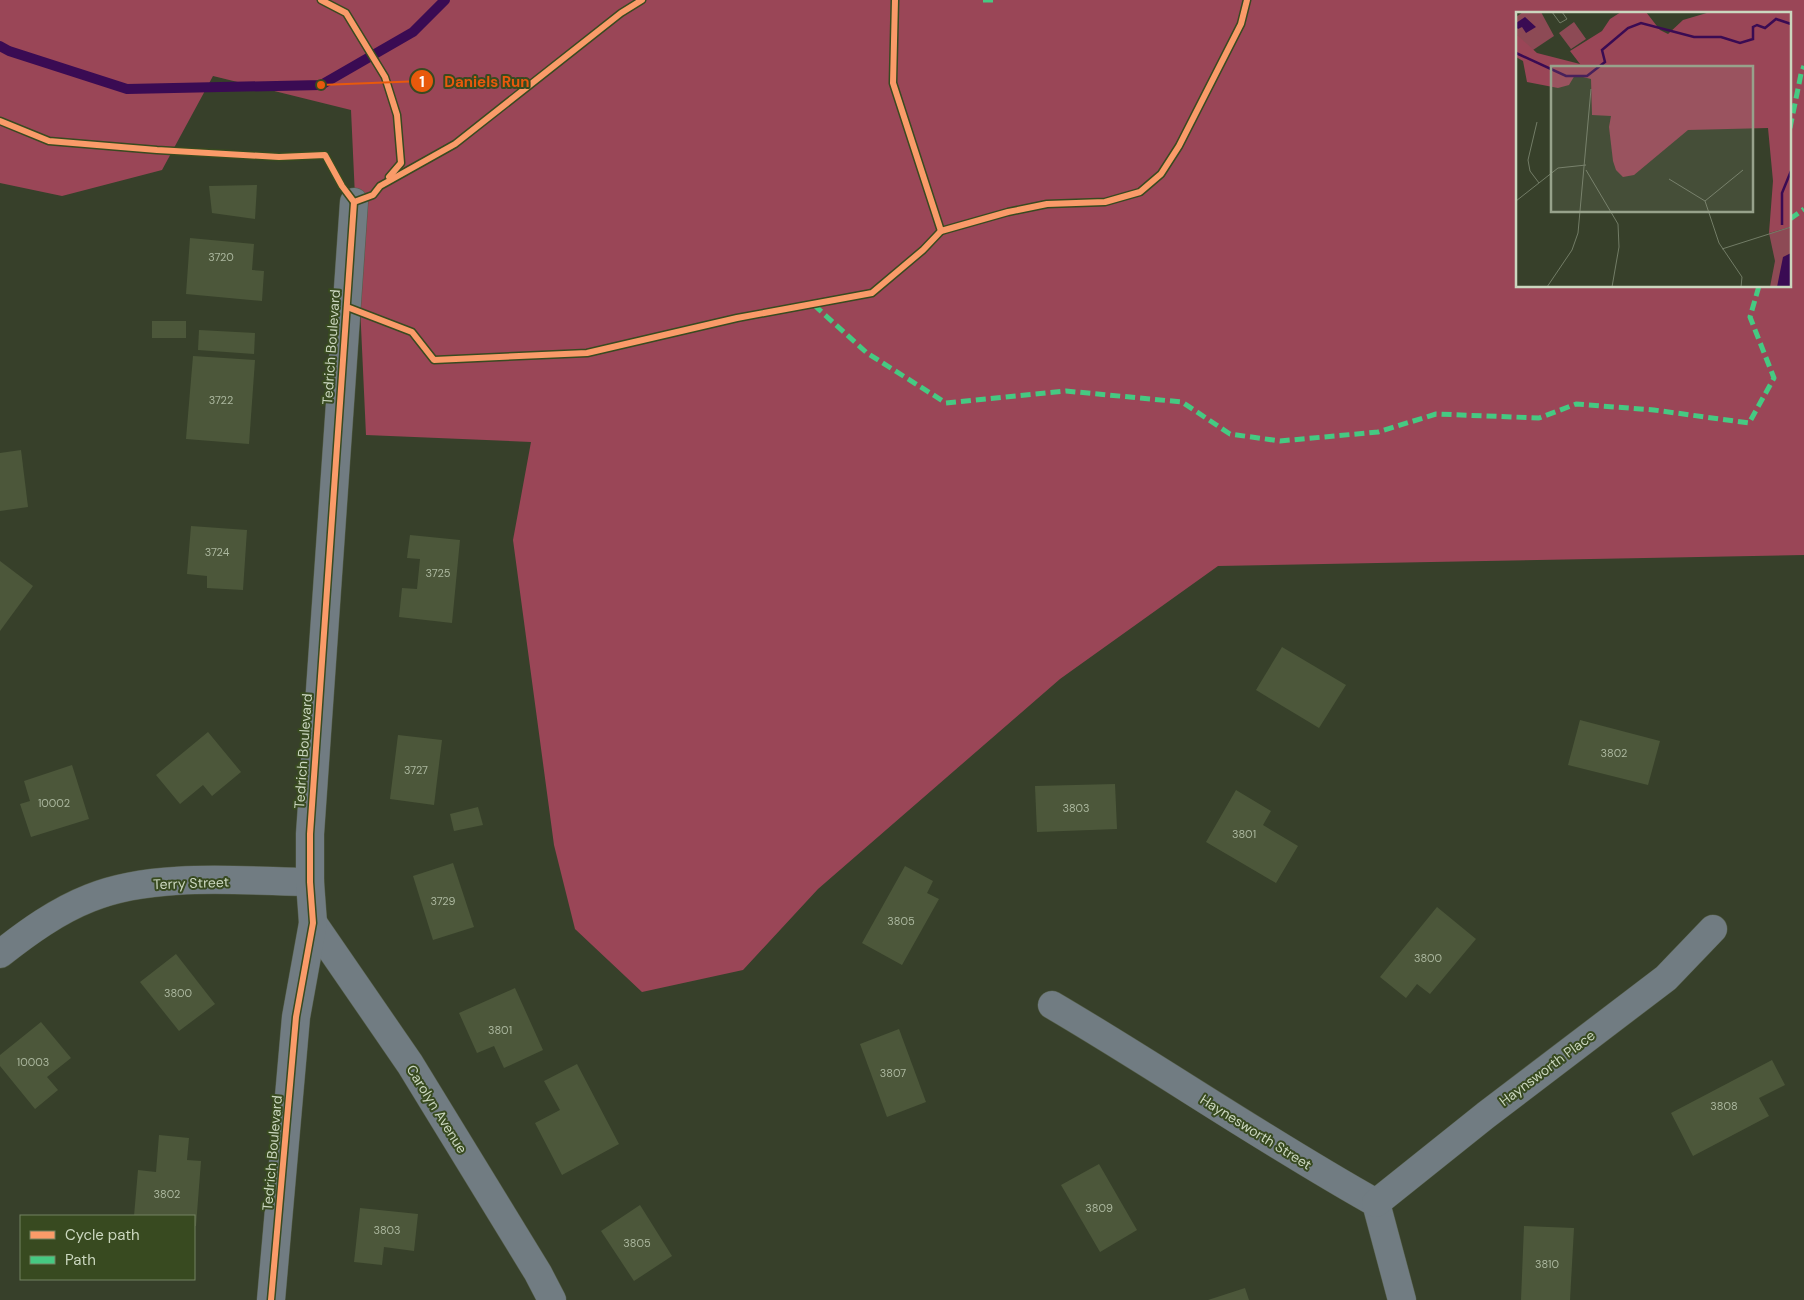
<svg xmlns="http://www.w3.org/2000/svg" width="1804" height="1300" viewBox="0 0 1804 1300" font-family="'DM Sans',sans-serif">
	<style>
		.forest { fill: #9a4657; fill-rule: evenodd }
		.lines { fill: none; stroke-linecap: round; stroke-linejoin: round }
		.stream { stroke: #3a0b53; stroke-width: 10 }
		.building { fill: #4c573a }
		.minor-casing { stroke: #545d49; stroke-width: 29 }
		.minor { stroke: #717c82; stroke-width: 28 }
		.quiet { stroke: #46c982; stroke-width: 5; stroke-dasharray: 10 5; stroke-linecap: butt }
		.cycleway-casing { stroke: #384a20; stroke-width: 9 }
		.cycleway { stroke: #fa9b69; stroke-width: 6 }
		.labels { text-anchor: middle; stroke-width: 4; stroke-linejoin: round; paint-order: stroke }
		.number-label { font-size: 11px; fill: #abb79e }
		.street-label { font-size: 14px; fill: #cbd7bf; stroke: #384a20 }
		.inset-river { fill: none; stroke: #3a0b53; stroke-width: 2.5 }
		.inset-road { fill: none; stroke: #727c66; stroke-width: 1 }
		.view { fill: #97a28b; fill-opacity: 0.15; stroke: #97a28b; stroke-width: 2.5 }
		.inset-edge { fill: none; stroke: #cbd7bf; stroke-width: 2.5 }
		.leader { fill: none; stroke: #e8590c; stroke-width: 2 }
		.callout-dot { fill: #e8590c; stroke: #384a20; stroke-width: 2 }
		.mark-label { font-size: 15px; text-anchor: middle; font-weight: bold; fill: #fff }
		.callout-label { font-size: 15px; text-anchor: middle; font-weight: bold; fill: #e8590c; stroke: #384a20; stroke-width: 4; stroke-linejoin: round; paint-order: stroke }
	</style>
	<rect width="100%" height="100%" fill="#37402a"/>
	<path class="forest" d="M0 0H1804V555L1218 566 1060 679 818 889 743 970 642 992 575 929 554 845 513 540 531 442 366 435 351 110 213 76 162 170 62 196 0 183ZM1518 14H1790V286H1518Z"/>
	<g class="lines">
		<path class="stream" d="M0 46 9 51 127 89 321 85 413 32 445 0"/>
	</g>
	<g class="building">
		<path d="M257 185 255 219 212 213 209 186Z"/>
		<path d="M190 238 254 244 252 270 264 271 262 301 186 294Z"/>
		<rect x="152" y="321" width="34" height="17"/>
		<path d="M199 330 255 333 254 354 198 350Z"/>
		<path d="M193 356 255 360 249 444 186 439Z"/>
		<path d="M21 450 28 507 0 511V453Z"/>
		<path d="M191 526 247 530 243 590 207 588V576L187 574Z"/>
		<path d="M410 535 460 540 452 623 399 617 402 588 417 589 420 559 407 558Z"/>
		<path d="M0 561 33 586 0 631Z"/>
		<path d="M1282 647 1346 685 1319 728 1256 690Z"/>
		<path d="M1580 720 1660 741 1648 785 1568 765Z"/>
		<path d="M208 732 241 772 212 796 203 785 180 804 156 775Z"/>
		<path d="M398 735 442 740 434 805 390 799Z"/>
		<path d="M72 765 89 819 31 837 20 804 30 801 24 781Z"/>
		<path d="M1115 784 1117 829 1037 832 1035 786Z"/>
		<path d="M1236 790 1271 811 1263 825 1298 846 1276 883 1206 842Z"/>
		<path d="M478 807 483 825 454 831 450 814Z"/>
		<path d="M453 863 474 927 433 940 413 876Z"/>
		<path d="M905 866 933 881 927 893 939 899 902 965 862 943Z"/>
		<path d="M1437 907 1476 939 1430 994 1417 984 1406 998 1380 977Z"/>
		<path d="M176 954 215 1004 179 1031 140 982Z"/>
		<path d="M515 988 543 1050 504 1068 494 1046 477 1053 459 1013Z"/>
		<path d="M41 1022 71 1058 47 1077 58 1090 35 1109 0 1066V1055Z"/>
		<path d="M899 1029 926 1102 887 1117 860 1044Z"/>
		<path d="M1772 1060 1785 1085 1759 1098 1769 1116 1693 1156 1671 1113Z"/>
		<path d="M577 1064 619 1144 562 1175 535 1123 560 1110 544 1081Z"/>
		<path d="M159 1135 189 1138 187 1160 201 1161 196 1226H194V1216H134L138 1170 156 1172Z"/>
		<path d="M1099 1164 1137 1230 1100 1252 1061 1185Z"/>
		<path d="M640 1205 672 1256 634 1281 601 1231Z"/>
		<path d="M360 1208 418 1214 414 1251 384 1247 382 1265 354 1262Z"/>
		<path d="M1524 1226 1574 1228 1570 1300H1521Z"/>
		<path d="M1245 1288 1249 1300H1208Z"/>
	</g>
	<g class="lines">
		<g class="minor-casing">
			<g id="minor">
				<path d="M313 923 410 1064 538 1273 552 1300"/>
				<path d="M0 954C28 932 57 911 90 898 153 872 243 881 310 882"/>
				<path d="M1052 1005C1161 1069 1265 1141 1376 1203L1402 1300"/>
				<path d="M1376 1203 1486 1115 1666 978 1713 929"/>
				<path d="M271 1300 296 1017 313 923 310 882V834L354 202"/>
			</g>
		</g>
		<use href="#minor" class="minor"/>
		<g class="quiet">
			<path d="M983 0H996"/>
			<path d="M1790 128 1801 74 1804 66"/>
			<path d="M1790 219 1804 209"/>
			<path d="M814 305 867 353 946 403 1066 391 1182 402 1230 434 1280 441 1378 432 1436 414 1539 418 1576 404 1654 410 1749 423 1774 378 1750 317 1759 286"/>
		</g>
		<g class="cycleway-casing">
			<g id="cycleway">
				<path d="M321 0 346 13 385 77 397 115 401 163 389 177"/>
				<path d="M895 0 893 83 941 231 1008 212 1047 204 1105 202 1140 192 1161 174 1179 146 1241 24 1247 0"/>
				<path d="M0 121 49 141 157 150 279 157 325 155 342 186 354 202 373 195 380 186 455 144 621 13 642 0"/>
				<path d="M347 307 412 332 434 360 587 353 737 318 872 293 923 250 941 231"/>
				<path d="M271 1300 296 1017 313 923 310 882V834L354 202"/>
			</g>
		</g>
		<use href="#cycleway" class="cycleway"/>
	</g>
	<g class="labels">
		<g class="number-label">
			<text x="221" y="261">3720</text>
			<text x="221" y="404">3722</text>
			<text x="217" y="556">3724</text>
			<text x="438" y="577">3725</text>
			<text x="1614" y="757">3802</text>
			<text x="416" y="774">3727</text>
			<text x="54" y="807">10002</text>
			<text x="1076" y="812">3803</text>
			<text x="1244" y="838">3801</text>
			<text x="443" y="905">3729</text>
			<text x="901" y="925">3805</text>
			<text x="1428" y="962">3800</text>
			<text x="178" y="997">3800</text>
			<text x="500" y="1034">3801</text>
			<text x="33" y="1066">10003</text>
			<text x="893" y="1077">3807</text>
			<text x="1724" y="1110">3808</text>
			<text x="167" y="1198">3802</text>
			<text x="1099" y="1212">3809</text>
			<text x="387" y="1234">3803</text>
			<text x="637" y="1247">3805</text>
			<text x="1547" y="1268">3810</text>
		</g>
		<g class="street-label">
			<text transform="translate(331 347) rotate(-86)" y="5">Tedrich Boulevard</text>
			<text transform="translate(303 751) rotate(-86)" y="5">Tedrich Boulevard</text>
			<text transform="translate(191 883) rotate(-2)" y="5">Terry Street</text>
			<text transform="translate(1547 1068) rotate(-37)" y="5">Haynsworth Place</text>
			<text transform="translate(437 1109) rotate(58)" y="5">Carolyn Avenue</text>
			<text transform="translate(1256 1132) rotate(32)" y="5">Haynesworth Street</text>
			<text transform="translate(272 1153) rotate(-85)" y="5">Tedrich Boulevard</text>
		</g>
	</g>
	<g transform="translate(1516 12)">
		<rect width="275" height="275" fill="#37402a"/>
		<path d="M7 0H25L38 24 14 40 0 22V5ZM58 10 70 27 55 37 43 21ZM275 215V275H254L259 249 253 221Z" fill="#8d4a55"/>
		<path d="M105 0H130L144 18 152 22 167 8 194 0H275V215L253 221 257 169 252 116 172 118 118 163 107 165 100 158 97 149 93 115 95 104 76 103 75 67 59 63 53 73 42 76 11 70 7 49 0 45V22L21 41 64 52 54 39 86 19 94 7Z" fill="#9a4657"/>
		<path d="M9 5 20 15 10 21 6 15 2 17 0 15V11ZM275 241V275H261L267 245Z" fill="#3a0b53"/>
		<path class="inset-river" d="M0 41 50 64H71L89 50 86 38 112 16 125 11 178 25H205L224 31 237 27V15L241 13 249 16 260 7 275 12M266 213V181L275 159"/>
		<path class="inset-road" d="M36 0 44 11 51 7 46 0M21 110 12 148 14 159 23 171M70 158 102 212 103 235 96 275M153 167 189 189 203 231 226 265 225 275M0 189 42 156 70 153M189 189 227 158M206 237 275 215M31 275 56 238 62 221 75 77"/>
		<path class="view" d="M35 54H237V200H35Z"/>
		<rect width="275" height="275" class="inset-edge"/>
	</g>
	<path class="leader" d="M321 85L422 81"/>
	<g class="callout-dot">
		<circle cx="321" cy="85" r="5"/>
		<circle cx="422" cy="81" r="12"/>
	</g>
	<g class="mark-label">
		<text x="422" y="87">1</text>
	</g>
	<g class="callout-label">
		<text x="487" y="87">Daniels Run</text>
	</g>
	<rect x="20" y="1215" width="175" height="65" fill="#384a20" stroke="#738260"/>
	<rect x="30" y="1231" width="25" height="8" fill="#fa9b69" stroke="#738260"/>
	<text x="65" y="1240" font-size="15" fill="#cbd7bf">Cycle path</text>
	<rect x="30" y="1256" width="25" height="8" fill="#46c982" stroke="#738260"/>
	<text x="65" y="1265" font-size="15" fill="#cbd7bf">Path</text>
</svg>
